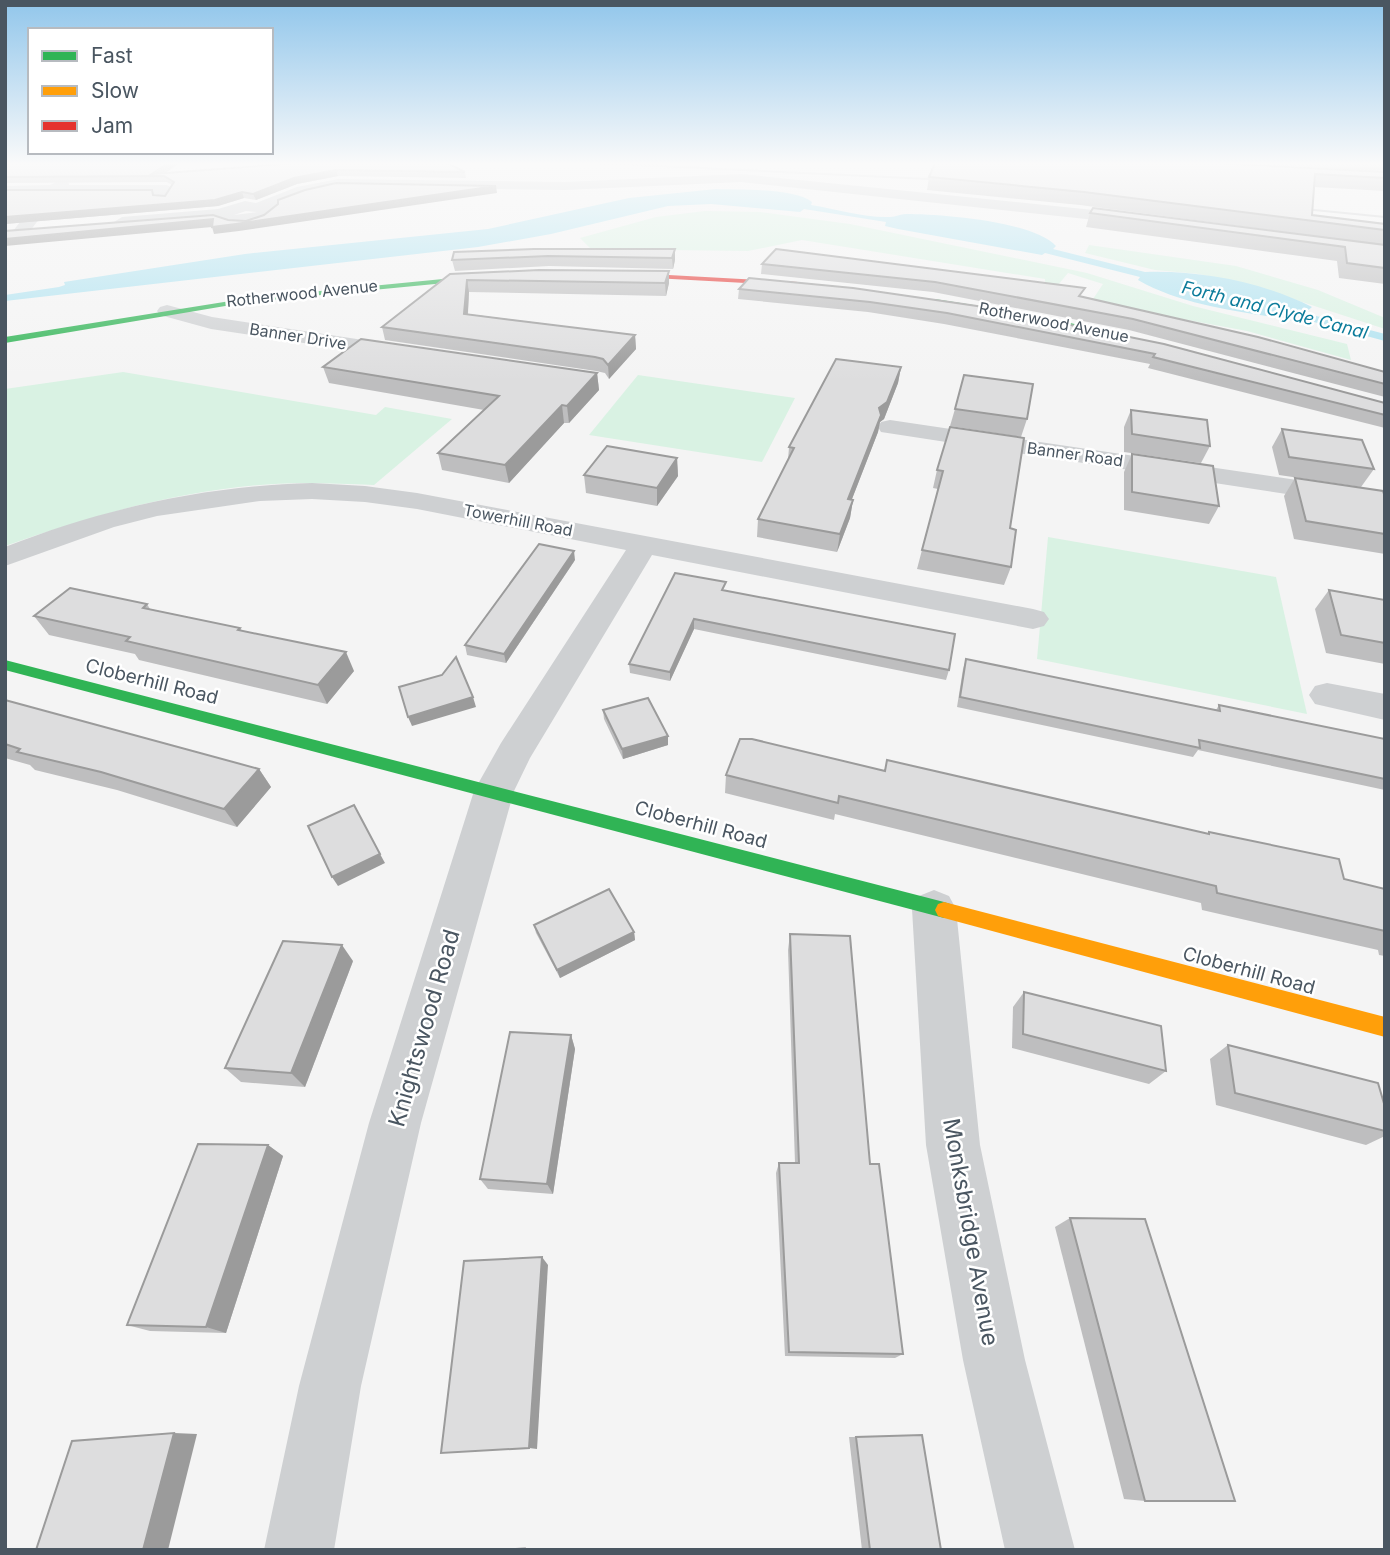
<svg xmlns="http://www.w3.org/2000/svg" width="1390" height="1555" viewBox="0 0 1390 1555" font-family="Inter,sans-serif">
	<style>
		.green { fill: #d9f2e3 }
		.water { fill: #aee2f0 }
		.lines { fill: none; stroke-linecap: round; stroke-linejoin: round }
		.street { fill: #ced0d2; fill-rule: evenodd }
		.fast { fill: #30b455; fill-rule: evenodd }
		.slow { fill: #ff9f0a; fill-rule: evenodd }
		.jam { fill: #e5322d; fill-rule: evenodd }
		.rail { stroke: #c9cacc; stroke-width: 2 }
		.wall { fill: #bebebf }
		.shaded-wall { fill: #9b9b9b }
		.building { fill: #ddddde; stroke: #9b9b9b; stroke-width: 2 }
		.labels { text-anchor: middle; stroke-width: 5; stroke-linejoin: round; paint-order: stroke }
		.far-street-label { font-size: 16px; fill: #4a5661; stroke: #fff }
		.far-water-label { font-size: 18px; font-style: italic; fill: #0c7c9b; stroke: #fff }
		.street-label { font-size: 19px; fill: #4a5661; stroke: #fff }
		.near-street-label { font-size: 23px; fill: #4a5661; stroke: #fff }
	</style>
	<rect width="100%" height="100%" fill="#f4f4f4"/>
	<g class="green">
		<path d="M705 211 761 212 850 224 1087 273 1193 306 1347 344 1351 360 1247 331 1091 302 1103 284 1068 273 1053 291 1045 289V279L802 240 748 251 591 249 580 238 656 217Z"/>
		<path d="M1089 245 1236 266 1318 290 1385 318V329L1253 286 1199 274 1155 270 1085 253Z"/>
		<path d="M123 372 376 415 385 407 452 419 374 485C351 484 328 483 304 483 201 484 102 512 5 546V389Z"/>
		<path d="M638 375 795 398 762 462 589 435Z"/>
		<path d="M1048 537 1276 577 1307 714 1037 659Z"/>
	</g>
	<path class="water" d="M716 189C739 190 794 188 812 202L811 205C836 209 865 218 890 217 896 217 900 214 906 214 939 214 1034 221 1056 246L1053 249 1145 272C1200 270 1262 282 1312 307L1305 313 1385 334V341L1299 318 1295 321C1242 311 1185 307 1138 280L1140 277 1045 253 1042 255 898 229 885 226 886 222 804 209 800 212 711 204 668 206 551 234 478 247 5 301V295L59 287 65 285 64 282 245 254 488 229 629 198Z"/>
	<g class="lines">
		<g class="street">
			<path d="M741 174 1142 215 1150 220 1142 225 741 182 565 190 338 187 306 194 276 206 278 209C265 226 233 231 216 219L122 227 114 222 122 217 218 209 245 201 256 203 297 187 338 179 565 182ZM246 211 257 212 234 215Z"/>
			<path d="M63 179 68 180 69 185H167L174 189 168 200H158L157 194H58L27 235H15L13 231 42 194H5V186L50 185Z"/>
			<path d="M167 305 212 317 403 346 411 347 414 352 411 357 403 358 211 329 160 315 157 311 160 307Z"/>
			<path d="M890 420 1385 493V509L881 432 878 427 881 422Z"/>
			<path d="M312 483 365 486 417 493 1033 609 1044 612 1049 619 1044 626 1033 629 652 555 530 758 514 791 421 1123 361 1386 334 1550H264L299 1386 369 1123 474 791 501 743 626 550 417 509 365 502 312 499 260 501 157 516 114 527 5 566V547C105 508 205 486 312 483Z"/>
			<path d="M1327 683 1385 694V720L1315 704 1309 695 1315 686Z"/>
			<path d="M934 890 949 896 956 909 980 1145 1025 1360 1075 1550H1005L963 1360 926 1145 912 909 919 896Z"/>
		</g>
		<g class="fast">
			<path d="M494 274 497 278 249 302 5 343V337L249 298Z"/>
			<path d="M935 299 1031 314 1188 350 1184 353 1031 318 938 303Z"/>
			<path d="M5 660 944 902 950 904 953 910 950 916 944 918 5 670Z"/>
		</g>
		<path class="slow" d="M944 902 1385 1017V1037L944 918 938 916 935 910 938 904Z"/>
		<path class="jam" d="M614 272 798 282 802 284 798 286 617 276Z"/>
		<g class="rail">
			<path d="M597 163 949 180"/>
			<path d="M1294 208 1385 217"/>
		</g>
	</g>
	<g class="wall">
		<path d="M5 163H180L166 173 298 163 465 172 466 178 338 176 297 184 256 200 244 198 218 206 5 224V190H152L154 195 165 196 172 185 167 182 5 183Z"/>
		<path d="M1234 163H1385V171Z"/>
		<path d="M1385 172V191L1314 187 1312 215 1385 224V245L1080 205 927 190 929 177Z"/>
		<path d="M1090 213 1385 245V284L1339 278 1337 261 1086 227Z"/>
		<path d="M675 249V260L673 269 549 266 455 271 452 260Z"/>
		<path d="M762 264 1082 297 1385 372V397L1129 330 933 292 761 274Z"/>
		<path d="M450 274 669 283 666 296 469 292 468 314 635 335 636 349 609 379 605 373 596 371 385 340 382 327Z"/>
		<path d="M853 288 1385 403V428L1148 368 1150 364 944 324 868 312 738 299 739 289Z"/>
		<path d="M323 367 597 373 599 390 569 423H564L509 483 442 470 438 453 484 410 329 383Z"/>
		<path d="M901 367 898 383 884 419 880 422 878 432 852 499 853 500 850 518 837 552 757 537 758 519 788 460 789 447Z"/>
		<path d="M955 409 1027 419 1021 437 950 426Z"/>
		<path d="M1131 410 1210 446 1201 463 1124 452V427Z"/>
		<path d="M1282 429 1374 469 1361 487 1279 475 1272 447Z"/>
		<path d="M1024 438 1010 528 1011 567 1004 585 917 569 938 489 933 488 937 470Z"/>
		<path d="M1132 454 1219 506 1209 524 1124 510V472Z"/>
		<path d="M677 458 678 476 657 506 586 493 584 475Z"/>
		<path d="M1295 478 1385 497V554L1294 539 1284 496Z"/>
		<path d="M575 560 506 663 467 655 465 645Z"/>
		<path d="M1329 590 1385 600V664L1326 653 1315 609Z"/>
		<path d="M726 591 949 670 946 680 694 629 670 681 630 673 629 664Z"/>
		<path d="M147 604 150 609 240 628 242 631 354 671 327 704 139 660 135 654 49 635 34 616Z"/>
		<path d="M966 659 1216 710 1219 705 1385 739V790L1198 750 1193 757 957 707 963 669Z"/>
		<path d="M5 700 259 769 271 787 237 827 117 790 35 770 30 765 5 758Z"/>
		<path d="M603 710 668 736V745L623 759 604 719Z"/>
		<path d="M885 771 1207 834 1209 832 1344 879 1385 889V956L1379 955 1378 950 1202 910 1201 903 835 814 834 820 725 793 726 775Z"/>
		<path d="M534 925 634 932 635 940 560 978 536 933Z"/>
		<path d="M790 934 870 1164 903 1354 895 1358 785 1356 776 1173 779 1163H795L788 950Z"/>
		<path d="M353 961 305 1087 241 1082 225 1068Z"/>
		<path d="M1024 992 1166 1071 1149 1084 1012 1048 1013 1007Z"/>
		<path d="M571 1035 575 1049 553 1194 488 1189 480 1179Z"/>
		<path d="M1228 1045 1385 1107V1136L1366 1145 1216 1105 1210 1059Z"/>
		<path d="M268 1145 283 1156 226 1333 150 1331 127 1325Z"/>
		<path d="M1070 1218 1145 1501 1124 1499 1055 1227Z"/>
		<path d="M849 1437H856L941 1550H862Z"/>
		<path d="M526 1547 525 1550H497Z"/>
	</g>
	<g class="shaded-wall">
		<path d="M168 163H180L160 176 152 174Z"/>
		<path d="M336 170 338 176 297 184 256 200 253 194 294 178Z"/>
		<path d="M496 186 497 193 239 231 214 234 212 227 5 246V239L213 219 215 226Z"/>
		<path d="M242 192 244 198 218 206 5 224V217Z"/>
		<path d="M675 249V260L673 269 672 258Z"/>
		<path d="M669 271V283L666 296 665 283Z"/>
		<path d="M467 280 469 292 467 327 464 314Z"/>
		<path d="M635 335 636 349 609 379 608 365Z"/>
		<path d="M901 367 898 383 884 419 880 422 878 432 845 517 848 499 879 408Z"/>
		<path d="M597 373 599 390 569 423 567 406Z"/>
		<path d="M562 405 564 423 509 483 505 465Z"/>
		<path d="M677 458 678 476 657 506V488Z"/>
		<path d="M853 500 850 518 837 552 840 534Z"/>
		<path d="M574 551 575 560 506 663 504 654Z"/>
		<path d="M694 619V629L670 681V672Z"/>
		<path d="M346 652 354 671 327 704 318 685Z"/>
		<path d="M473 697 476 707 412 726 408 717Z"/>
		<path d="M668 736V745L623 759 622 749Z"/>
		<path d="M259 769 271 787 237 827 224 809Z"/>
		<path d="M380 854 385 863 338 886 332 877Z"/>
		<path d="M634 932 635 940 560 978 557 970Z"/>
		<path d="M342 945 353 961 305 1087 291 1073Z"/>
		<path d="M571 1035 575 1049 553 1194 547 1184Z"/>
		<path d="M268 1145 283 1156 226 1333 206 1327Z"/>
		<path d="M542 1257 548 1265 537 1449 529 1448Z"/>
		<path d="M174 1433 197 1434 168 1550H143Z"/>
	</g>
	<g class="building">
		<path d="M5 163H168L152 174 298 163H447L465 172 336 170 294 178 253 194 242 192 215 200 5 217V190H152L153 195 165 196 174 182 164 176 5 177Z"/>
		<path d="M935 163H1213L1385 172V178L1315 174 1312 215 1385 224V230L1084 192 929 177Z"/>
		<path d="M336 183 496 186 236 224 212 227 213 219 5 239V231L213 215 228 220 246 221 264 215 278 204V200L305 190Z"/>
		<path d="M1093 208 1385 245V268L1347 263 1345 247 1090 213Z"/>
		<path d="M534 249H675L672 258 548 256 452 260 454 252Z"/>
		<path d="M776 249 1085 288 1079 296 1258 337 1385 372V384L1133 319 935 282 762 264Z"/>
		<path d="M539 270 669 271 665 283 467 280 464 314 635 335 608 365 603 359 595 357 382 327 450 274Z"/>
		<path d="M749 278 853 288 977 306 1164 344 1385 403V415L1153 357 1155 354 947 313 870 302 739 289Z"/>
		<path d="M361 339 597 373 567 406 562 405 505 465 438 453 499 396 323 367Z"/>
		<path d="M836 359 901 367 887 402 879 408 881 415 848 499 853 500 840 534 758 519 794 448 789 447Z"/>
		<path d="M964 375 1033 384 1027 419 955 409Z"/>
		<path d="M1131 410 1207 420 1210 446 1132 434Z"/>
		<path d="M950 427 1024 438 1010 528 1016 530 1011 567 922 550 943 471 937 470Z"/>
		<path d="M1282 429 1362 440 1374 469 1289 457Z"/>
		<path d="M607 446 677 458 657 488 584 475Z"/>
		<path d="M1132 454 1213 466 1219 506 1132 492Z"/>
		<path d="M1295 478 1383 491 1385 497V534L1306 521Z"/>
		<path d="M539 544 574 551 504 654 465 645Z"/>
		<path d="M675 573 726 582 722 590 955 634 949 670 694 619 670 672 629 664Z"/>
		<path d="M70 588 147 604 143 608 240 628 238 630 346 652 318 685 126 641 130 637 34 616Z"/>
		<path d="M1329 590 1385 600V643L1341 635Z"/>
		<path d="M456 657 473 697 408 717 399 687 442 675Z"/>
		<path d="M966 659 1220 711 1219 705 1385 739V779L1199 740 1200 748 960 697Z"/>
		<path d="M648 698 668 736 622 749 603 710Z"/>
		<path d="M5 700 259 769 224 809 101 772 17 752 20 749 5 744Z"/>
		<path d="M740 739H752L885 771 887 760 1209 834V832L1339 859 1344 879 1385 889V931L1217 893 1216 886 839 796 838 803 726 775Z"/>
		<path d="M354 805 380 854 332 877 308 826Z"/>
		<path d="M609 889 634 932 557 970 534 925Z"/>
		<path d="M790 934 850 936 870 1164H879L903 1354 789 1352 779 1163H799Z"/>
		<path d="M283 941 342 945 291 1073 225 1068Z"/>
		<path d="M1024 992 1161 1026 1166 1071 1023 1034Z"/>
		<path d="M510 1032 571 1035 547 1184 480 1179Z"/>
		<path d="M1228 1045 1378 1083 1385 1107V1131L1235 1093Z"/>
		<path d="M198 1144 268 1145 206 1327 127 1325Z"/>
		<path d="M1070 1218 1145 1219 1235 1501H1145Z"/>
		<path d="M542 1257 529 1448 441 1453 464 1261Z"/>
		<path d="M174 1433 143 1550H36L72 1441Z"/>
		<path d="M922 1435 941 1550H870L856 1437Z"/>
	</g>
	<linearGradient id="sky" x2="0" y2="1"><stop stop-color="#91c6eb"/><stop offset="0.43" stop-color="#fafafa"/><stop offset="1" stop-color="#fafafa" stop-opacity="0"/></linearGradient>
	<rect width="1390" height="381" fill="url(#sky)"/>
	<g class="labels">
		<g class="far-street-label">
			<text transform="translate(302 293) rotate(-6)" y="6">Rotherwood Avenue</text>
			<text transform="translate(1054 322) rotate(11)" y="6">Rotherwood Avenue</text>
			<text transform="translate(298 336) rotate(9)" y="6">Banner Drive</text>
			<text transform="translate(1075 454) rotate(8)" y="6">Banner Road</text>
			<text transform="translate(518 520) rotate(11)" y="6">Towerhill Road</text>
		</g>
		<g class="far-water-label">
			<text transform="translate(1275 310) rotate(14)" y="6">Forth and Clyde Canal</text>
		</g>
		<g class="street-label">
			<text transform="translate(152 681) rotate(14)" y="7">Cloberhill Road</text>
			<text transform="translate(701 824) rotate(15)" y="7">Cloberhill Road</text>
			<text transform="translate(1249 970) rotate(15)" y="7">Cloberhill Road</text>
		</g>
		<g class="near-street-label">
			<text transform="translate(424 1028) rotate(-74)" y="8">Knightswood Road</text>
			<text transform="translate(971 1232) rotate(80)" y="8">Monksbridge Avenue</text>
		</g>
	</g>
	<rect width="1390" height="1555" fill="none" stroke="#4a5661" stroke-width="14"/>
	<rect x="28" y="28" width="245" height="126" fill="#ffffff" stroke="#b7bbc0" stroke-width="2"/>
	<rect x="42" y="51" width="35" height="10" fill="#30b455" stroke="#b7bbc0" stroke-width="2"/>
	<text x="91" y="63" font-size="21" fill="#4a5661">Fast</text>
	<rect x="42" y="86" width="35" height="10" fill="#ff9f0a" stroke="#b7bbc0" stroke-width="2"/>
	<text x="91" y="98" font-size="21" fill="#4a5661">Slow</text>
	<rect x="42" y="121" width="35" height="10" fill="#e5322d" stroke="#b7bbc0" stroke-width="2"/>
	<text x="91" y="133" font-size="21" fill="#4a5661">Jam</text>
</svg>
